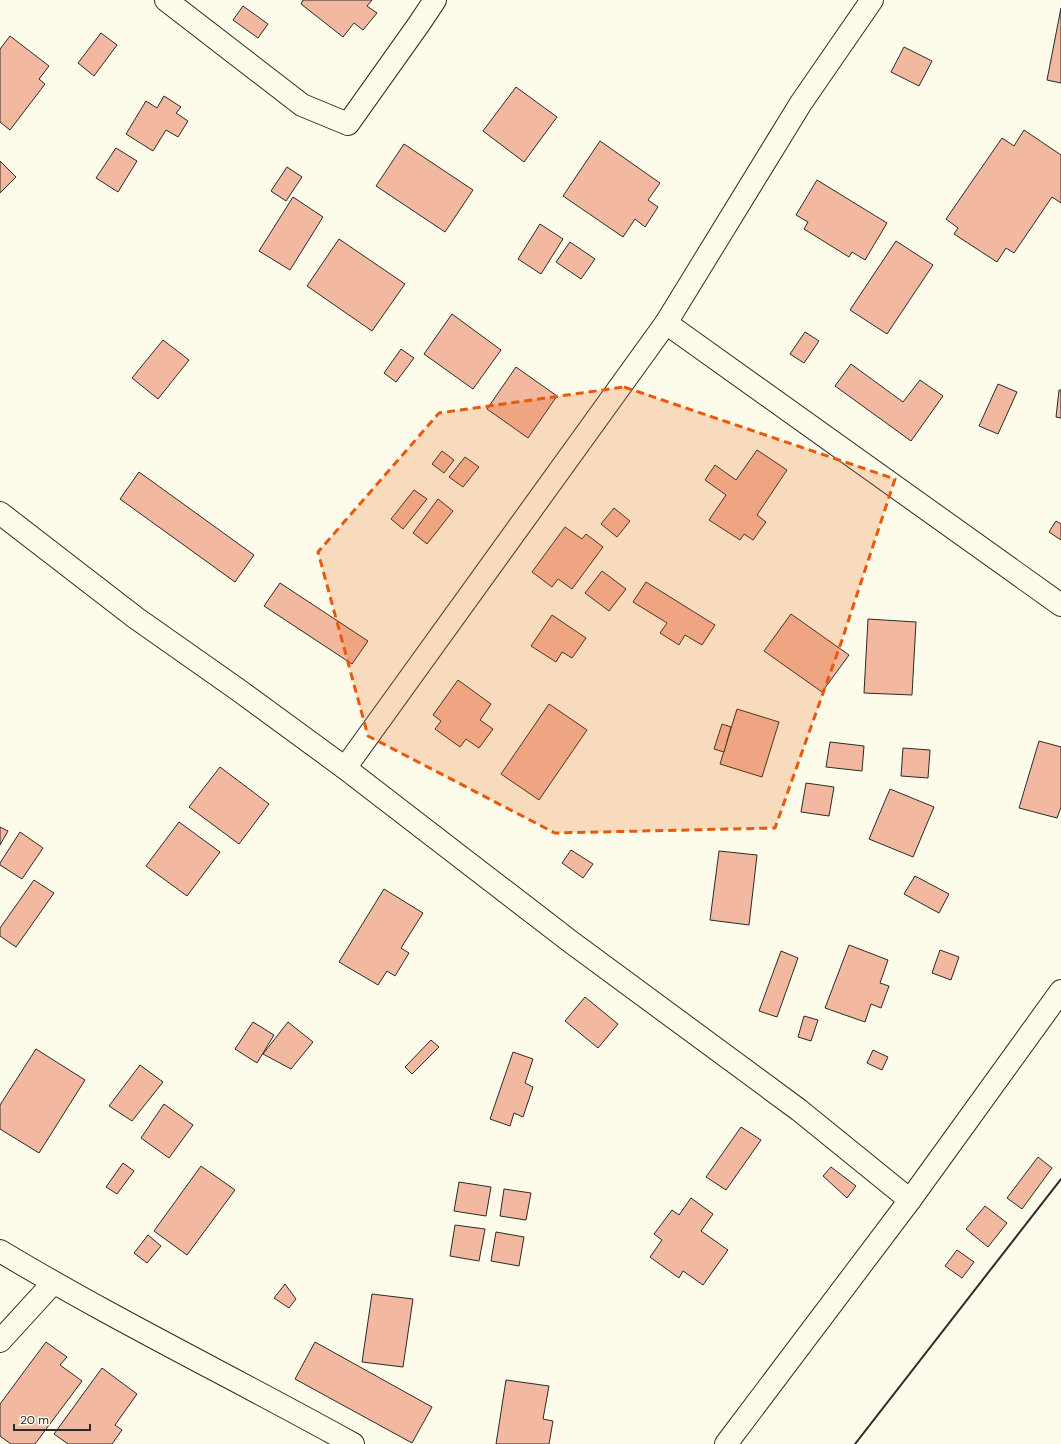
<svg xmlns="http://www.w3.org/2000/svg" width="1061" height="1444" viewBox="0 0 1061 1444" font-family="'DM Sans',sans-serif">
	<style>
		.building { fill: #f2b8a0; stroke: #2b2b2b }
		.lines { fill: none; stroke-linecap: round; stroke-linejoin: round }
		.street-casing { stroke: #2b2b2b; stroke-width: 24 }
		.secondary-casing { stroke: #2b2b2b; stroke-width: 24 }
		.street { stroke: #fdfbea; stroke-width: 22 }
		.secondary { stroke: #fdfbea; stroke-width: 22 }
		.wall { stroke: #2b2b2b; stroke-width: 2 }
		.marked { fill: #e8590c; fill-opacity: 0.2; stroke: #e8590c; stroke-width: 3; stroke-dasharray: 8 5; stroke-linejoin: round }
	</style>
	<rect width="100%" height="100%" fill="#fdfbea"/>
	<g class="building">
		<path d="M303 0H372L367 6 377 13 363 30 354 23 343 37 301 4Z"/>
		<path d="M243 6 268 24 258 38 233 20Z"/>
		<path d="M1061 8V83L1047 80Z"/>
		<path d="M101 33 117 45 94 76 78 63Z"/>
		<path d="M10 36 49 66 39 79 45 84 10 130 0 122V49Z"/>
		<path d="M904 47 932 61 919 86 891 72Z"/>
		<path d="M516 87 557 117 524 162 483 131Z"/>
		<path d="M164 96 181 107 176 113 188 121 178 137 166 130 153 151 126 134 146 101 157 108Z"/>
		<path d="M1024 130 1061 155V203L1052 197 1014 253 1006 248 997 262 954 234 958 228 946 219 1002 138 1014 146Z"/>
		<path d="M600 141 660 183 648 200 658 207 645 227 635 219 623 237 563 196Z"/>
		<path d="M404 144 473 190 445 232 376 186Z"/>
		<path d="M116 148 137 161 118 192 96 178Z"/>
		<path d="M0 161 16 177 0 193Z"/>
		<path d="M287 167 302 177 286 201 271 191Z"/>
		<path d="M817 180 887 223 865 260 852 252 849 257 804 229 808 222 796 215Z"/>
		<path d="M293 197 323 217 290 270 259 251Z"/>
		<path d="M540 224 563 239 541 274 518 259Z"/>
		<path d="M339 239 405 284 372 331 307 286Z"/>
		<path d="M896 241 933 265 887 334 850 310Z"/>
		<path d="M570 242 595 259 581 279 556 262Z"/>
		<path d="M452 314 501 350 473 389 424 354Z"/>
		<path d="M805 332 819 341 804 363 790 354Z"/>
		<path d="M163 340 189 360 158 399 132 378Z"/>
		<path d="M401 349 414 358 396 382 384 373Z"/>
		<path d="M851 364 903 402 920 380 943 396 911 441 835 386Z"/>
		<path d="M516 367 557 396 528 438 487 409Z"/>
		<path d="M998 384 1017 392 998 434 979 426Z"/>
		<path d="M1059 390H1061V418L1056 417Z"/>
		<path d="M757 450 787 470 757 515 766 522 753 540 744 534 740 540 709 520 726 495 705 480 715 465 736 480Z"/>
		<path d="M442 451 454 460 444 473 432 464Z"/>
		<path d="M465 457 479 467 463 487 449 477Z"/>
		<path d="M139 472 254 555 235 582 120 499Z"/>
		<path d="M414 490 427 499 403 529 391 519Z"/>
		<path d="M438 499 453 511 427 544 413 533Z"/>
		<path d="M614 508 630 521 617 537 601 524Z"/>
		<path d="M1056 521 1061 524V540L1049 532Z"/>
		<path d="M565 527 582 539 586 534 603 547 572 589 558 579 552 587 532 572Z"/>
		<path d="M602 571 626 589 609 611 585 593Z"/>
		<path d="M646 582 715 625 702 645 685 635 679 645 660 633 667 623 633 602Z"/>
		<path d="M280 583 368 641 352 664 264 606Z"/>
		<path d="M791 614 849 655 822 692 764 651Z"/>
		<path d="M552 615 586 638 572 658 562 652 556 662 531 646Z"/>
		<path d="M868 619 916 622 912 695 864 693Z"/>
		<path d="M458 680 491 704 480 720 493 729 479 748 466 739 460 747 435 729 441 721 433 715Z"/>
		<path d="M549 704 587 730 539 800 501 774Z"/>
		<path d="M737 709 779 722 762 777 720 764Z"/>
		<path d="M722 724 731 727 724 752 714 749Z"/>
		<path d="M1039 741 1061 747V807L1057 818 1019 808Z"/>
		<path d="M830 742 864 746 862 771 826 767Z"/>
		<path d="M903 748 930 750 928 778 901 776Z"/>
		<path d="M220 767 269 804 239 844 189 807Z"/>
		<path d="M806 783 834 787 829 816 801 812Z"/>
		<path d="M890 789 934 807 913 857 869 839Z"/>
		<path d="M179 822 220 852 187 896 146 866Z"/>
		<path d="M0 827 8 831 0 845Z"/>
		<path d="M20 832 43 848 22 879 0 865V863Z"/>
		<path d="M571 850 593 864 583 878 562 863Z"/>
		<path d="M719 851 757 855 749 925 710 920Z"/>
		<path d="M915 876 949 894 939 913 904 894Z"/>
		<path d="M34 880 54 893 16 947 0 936V928Z"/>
		<path d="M384 889 423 913 401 948 409 953 395 976 387 971 378 985 339 962Z"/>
		<path d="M849 945 888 960 880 983 889 986 881 1008 871 1004 865 1022 825 1008Z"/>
		<path d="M940 950 959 957 951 980 932 973Z"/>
		<path d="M781 951 798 958 777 1017 759 1011Z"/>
		<path d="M585 997 618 1024 598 1048 565 1021Z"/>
		<path d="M804 1016 818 1020 811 1041 798 1037Z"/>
		<path d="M253 1022 274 1035 257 1063 235 1049Z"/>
		<path d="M288 1022 313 1042 291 1069 263 1054Z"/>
		<path d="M431 1040 439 1047 412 1074 405 1067Z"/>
		<path d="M36 1049 85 1080 39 1153 0 1129V1105Z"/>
		<path d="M873 1050 888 1057 882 1070 867 1063Z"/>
		<path d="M513 1052 533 1059 525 1083 533 1087 523 1117 514 1113 510 1126 490 1119Z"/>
		<path d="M140 1065 163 1082 132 1121 109 1106Z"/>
		<path d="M164 1104 193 1125 169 1158 141 1138Z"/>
		<path d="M741 1127 761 1140 726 1190 706 1177Z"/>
		<path d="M1038 1157 1052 1168 1022 1209 1007 1198Z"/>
		<path d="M123 1163 134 1171 117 1194 106 1187Z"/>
		<path d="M201 1166 235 1190 187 1255 154 1231Z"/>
		<path d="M831 1167 856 1186 847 1198 823 1176Z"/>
		<path d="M459 1182 491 1187 486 1216 454 1211Z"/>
		<path d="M504 1189 531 1193 526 1220 500 1216Z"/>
		<path d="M691 1198 713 1214 701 1231 728 1250 703 1285 683 1271 679 1278 650 1257 662 1240 654 1234 672 1210 679 1215Z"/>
		<path d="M985 1206 1007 1223 988 1247 966 1229Z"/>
		<path d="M455 1225 485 1229 479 1261 450 1256Z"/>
		<path d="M496 1232 524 1237 519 1266 491 1261Z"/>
		<path d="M148 1235 161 1246 147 1263 134 1253Z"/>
		<path d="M957 1250 974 1262 962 1278 945 1266Z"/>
		<path d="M285 1284 296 1299 289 1308 274 1298Z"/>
		<path d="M372 1294 413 1299 403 1367 362 1362Z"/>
		<path d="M46 1342 67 1357 60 1365 82 1381 35 1444H11L0 1436V1404Z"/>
		<path d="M315 1342 432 1407 412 1443 295 1379Z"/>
		<path d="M102 1368 137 1394 115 1425 122 1430 112 1444H68L54 1434Z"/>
		<path d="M506 1380 549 1386 543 1419 553 1421 549 1444H496Z"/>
	</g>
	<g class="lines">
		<g class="street-casing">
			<g id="street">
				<path d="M166 0 302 105 348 124 419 24 435 0"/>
				<path d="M666 323 1061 605"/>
				<path d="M0 513 136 618 237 689 345 768 571 942 799 1110 910 1200"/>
				<path d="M345 768 666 323 801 103 872 0"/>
				<path d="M0 1251C115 1320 236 1379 353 1444"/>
				<path d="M0 1341 53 1283"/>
			</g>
		</g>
		<g class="secondary-casing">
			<path id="secondary" d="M726 1444 910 1200 1061 991"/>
		</g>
		<use href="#street" class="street"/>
		<use href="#secondary" class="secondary"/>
		<path class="wall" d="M855 1444 1061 1179"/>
	</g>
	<path class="marked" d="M624 387 895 479 842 640 775 828 555 833 368 736 318 552 439 413Z"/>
	<path d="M14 1424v6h76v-6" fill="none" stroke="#2b2b2b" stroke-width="2"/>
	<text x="20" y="1424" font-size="12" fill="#2b2b2b" stroke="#fdfbea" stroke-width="3" paint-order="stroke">20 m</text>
</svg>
